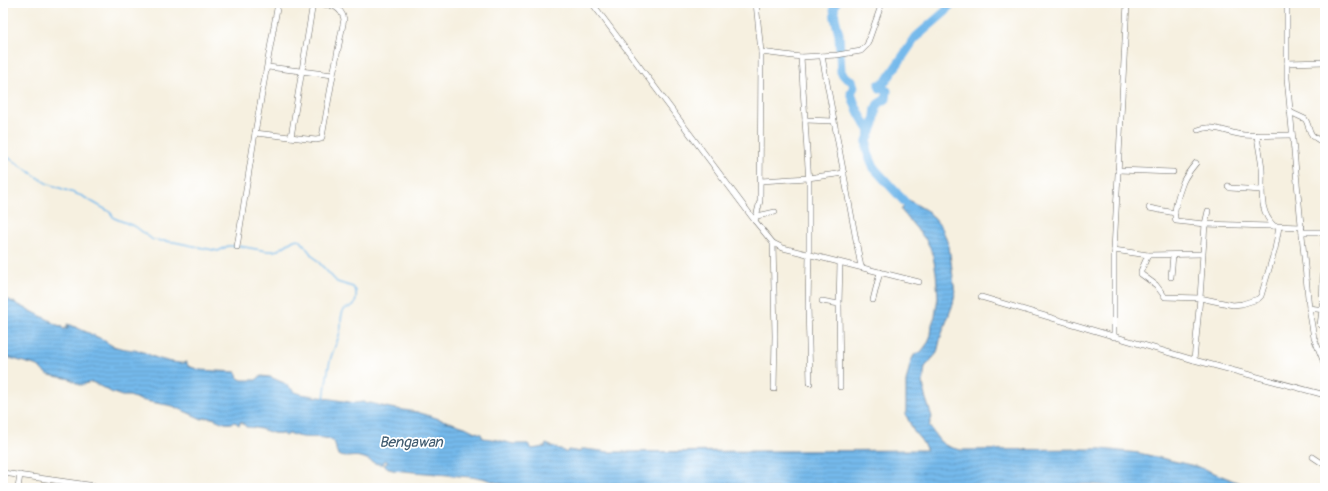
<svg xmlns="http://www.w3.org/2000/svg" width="1328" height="491" viewBox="0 0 1328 491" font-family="Pangolin,sans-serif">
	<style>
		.water { fill: url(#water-rules); stroke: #486a84 }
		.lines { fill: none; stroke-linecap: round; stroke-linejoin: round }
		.stream { stroke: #75b9eb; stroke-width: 1.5 }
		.river { stroke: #75b9eb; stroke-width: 9 }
		.minor-casing { stroke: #686661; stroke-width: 6 }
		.minor { stroke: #fff; stroke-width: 5 }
		.labels { text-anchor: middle; stroke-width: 3.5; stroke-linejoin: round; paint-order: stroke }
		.water-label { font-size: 15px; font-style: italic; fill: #405b6f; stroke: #fff }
	</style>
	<defs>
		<pattern id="water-rules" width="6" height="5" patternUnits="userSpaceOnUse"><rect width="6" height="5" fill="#75b9eb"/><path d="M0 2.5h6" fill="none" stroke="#659ec9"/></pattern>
	</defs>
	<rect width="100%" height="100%" fill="#fff"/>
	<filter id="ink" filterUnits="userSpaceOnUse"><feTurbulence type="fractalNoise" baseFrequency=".025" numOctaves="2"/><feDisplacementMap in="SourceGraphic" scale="8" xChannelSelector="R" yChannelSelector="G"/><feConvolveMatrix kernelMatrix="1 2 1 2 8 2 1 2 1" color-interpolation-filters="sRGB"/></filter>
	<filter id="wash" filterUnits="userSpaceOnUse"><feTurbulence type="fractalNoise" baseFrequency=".012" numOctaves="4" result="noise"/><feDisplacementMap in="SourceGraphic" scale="16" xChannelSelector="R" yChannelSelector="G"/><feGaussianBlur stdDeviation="0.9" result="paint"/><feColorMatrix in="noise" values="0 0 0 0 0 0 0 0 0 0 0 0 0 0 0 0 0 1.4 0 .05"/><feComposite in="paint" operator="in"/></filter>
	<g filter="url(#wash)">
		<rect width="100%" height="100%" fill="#f6f0e0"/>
		<path class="water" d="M909 200 929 212 942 228 949 246 955 293 953 304 941 336 937 353 925 367 923 382 925 396 932 417 929 426C940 442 941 446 961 450L1101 449 1139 453 1199 467 1252 488H1120C1093 482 1068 485 1042 488H515L482 478 392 470 384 465 387 463V461L385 460 383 464C375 466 369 458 360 457 354 455 345 459 339 455 334 451 338 443 331 440 320 435 307 439 297 436 296 436 292 434 291 434 289 434 287 435 285 436 281 432 278 434 273 433 264 430 255 427 246 427V426H245L241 421 240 424 239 425 235 422C221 428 215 413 202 419L173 406 140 400 130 396H122L113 393 92 382C88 382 85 385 80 385 77 384 75 382 72 380 63 376 52 378 44 372 41 370 41 368 38 366L3 356V297L51 321 52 323H54V324L61 326 63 329H68L65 327 69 326 67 325V324L71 325 104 340C112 349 129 349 140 351 145 352 149 355 154 357 161 360 179 364 185 363L186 361 188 366 200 370 236 372 238 378 242 380H256L261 376 270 377 284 383 295 392 301 394 355 403 363 402 367 404 370 403 390 408 417 412 465 427 473 431 481 434 483 438 498 440 513 444H528L532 449 545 447 546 444 559 449H561L566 453 568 450 581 452V449H584L610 452 927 450 921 440 914 432 906 415V382L911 361 914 355 921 352 927 344 931 335 932 324 935 316 938 297 936 272 932 251 926 240 901 210Z"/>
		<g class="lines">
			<g class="stream">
				<path d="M3 155 11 159 46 183 82 196 110 212 114 218 136 227 153 240 174 242 218 251 228 246H236"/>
				<path d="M239 246 267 251H273L278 250 294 240 298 239 301 241 311 254 337 282 353 287 356 291C358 314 345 302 342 314 340 320 342 326 340 332 338 342 332 351 330 361 327 373 326 386 324 398"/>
			</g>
			<g class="river">
				<path d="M836 3 834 8 835 18 839 34 841 72 845 77 852 81 854 87 851 93C855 108 862 119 871 132"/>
				<path d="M913 211 874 168 867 151V141L874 123 876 108 878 104 886 99 887 91 880 88 879 85 886 81 916 37 946 11 951 3"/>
			</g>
		</g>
	</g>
	<g filter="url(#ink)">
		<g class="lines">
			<g class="minor-casing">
				<g id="minor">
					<path d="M316 3C328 5 340 4 344 19L333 75"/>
					<path d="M592 3 755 221 773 243 783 248 919 282"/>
					<path d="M1287 3V78L1309 308 1314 338 1325 365"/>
					<path d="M761 52 801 57 837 55 861 51 867 45 882 3"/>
					<path d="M822 56 861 267"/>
					<path d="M801 57 809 183V255L808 306 810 383"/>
					<path d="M1287 63 1325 62"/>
					<path d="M1290 112 1305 119C1309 124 1308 130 1312 135 1315 139 1321 140 1325 145"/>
					<path d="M805 120 834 121"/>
					<path d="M1198 130C1213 123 1229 134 1244 135 1260 136 1276 135 1292 135"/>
					<path d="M255 133 316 140 321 139 322 137 333 75 268 67"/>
					<path d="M1257 135C1258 146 1261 158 1262 169 1263 190 1258 210 1274 226"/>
					<path d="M291 137 313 3"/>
					<path d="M1196 163C1191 169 1186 175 1183 182 1180 190 1172 213 1176 221L1205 224 1302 227"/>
					<path d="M1118 170 1173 172"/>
					<path d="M761 181 808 178 844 173"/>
					<path d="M1228 186 1230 188 1262 190"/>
					<path d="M1149 208 1175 213"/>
					<path d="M1208 211 1205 224 1200 298 1233 305 1242 304 1258 299 1261 296 1275 249 1279 227"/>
					<path d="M757 216 775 212"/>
					<path d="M755 221 760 201 761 52 756 3"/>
					<path d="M1302 232H1325"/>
					<path d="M773 243 775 336 774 389"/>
					<path d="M237 247 255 133 278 3"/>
					<path d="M1114 250 1148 255 1202 254"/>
					<path d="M1148 255 1141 271V274L1156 285 1165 297 1200 298 1194 360"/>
					<path d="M1171 277 1173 255"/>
					<path d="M981 297 1194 360 1325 395"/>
					<path d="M873 300 880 272"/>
					<path d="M822 301 839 304"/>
					<path d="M1309 308 1324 310"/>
					<path d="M1320 325 1322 310 1325 201"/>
					<path d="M1114 337V250L1127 3"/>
					<path d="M840 387 839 304 840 263"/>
					<path d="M1313 457 1325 465"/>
					<path d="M3 473 110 488"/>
					<path d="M18 488 20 475"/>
				</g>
			</g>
			<use href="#minor" class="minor"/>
		</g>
	</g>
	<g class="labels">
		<g class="water-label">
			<text x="411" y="447">Bengawan</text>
		</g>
	</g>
	<rect width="1328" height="491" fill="none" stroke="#fff" stroke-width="16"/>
</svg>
